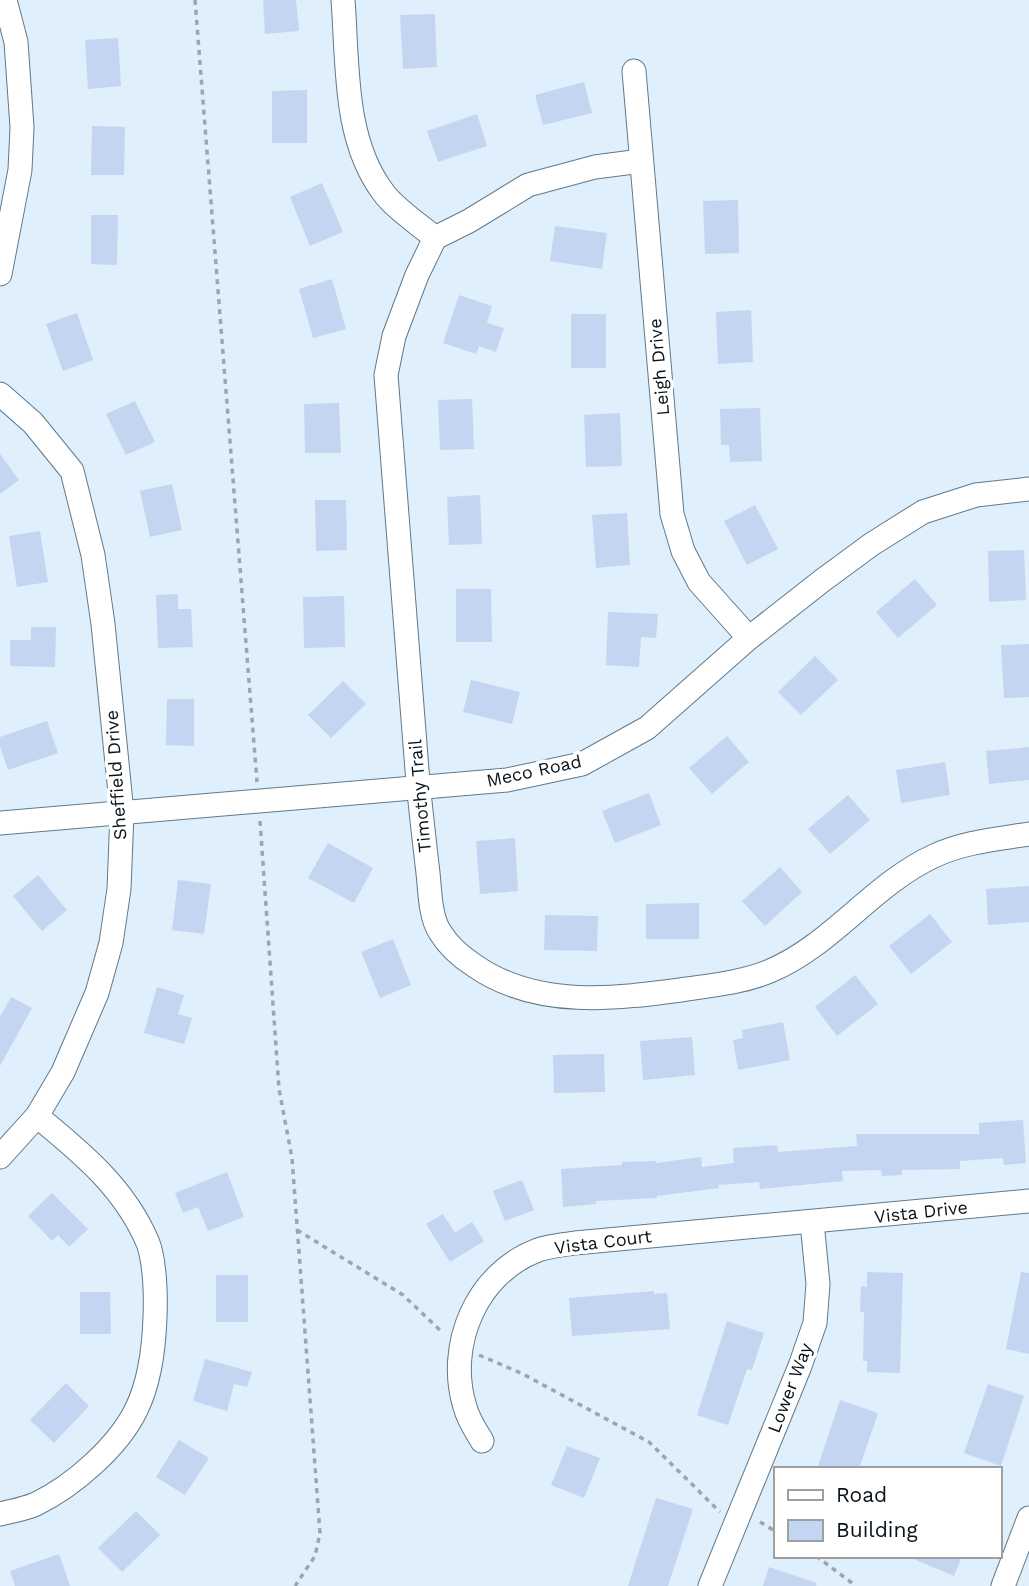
<svg xmlns="http://www.w3.org/2000/svg" width="1029" height="1586" viewBox="0 0 1029 1586" font-family="'Work Sans',sans-serif">
	<style>
		.building { fill: #c4d5f2 }
		.lines { fill: none; stroke-linecap: round; stroke-linejoin: round }
		.minor-casing { stroke: #60798b; stroke-width: 25 }
		.path { stroke: #99a7b2; stroke-width: 3.5; stroke-dasharray: 5 5; stroke-linecap: butt }
		.minor { stroke: #fff; stroke-width: 23 }
		.labels { text-anchor: middle; stroke-width: 7; stroke-linejoin: round; paint-order: stroke }
		.street-label { font-size: 18px; fill: #081218; stroke: #fff }
	</style>
	<rect width="100%" height="100%" fill="#dfeffb"/>
	<g class="building">
		<path d="M263 0H296L299 31 265 34Z"/>
		<path d="M435 14 437 67 403 69 400 15Z"/>
		<path d="M118 38 121 86 88 89 85 40Z"/>
		<path d="M584 82 592 113 543 125 535 95Z"/>
		<path d="M307 90V143H272V91Z"/>
		<path d="M477 114 487 146 438 162 427 131Z"/>
		<path d="M92 126 125 127 124 175H91Z"/>
		<path d="M322 183 343 232 310 246 290 197Z"/>
		<path d="M738 200 739 253 705 254 703 201Z"/>
		<path d="M91 215H118L117 265 91 264Z"/>
		<path d="M555 226 607 233 602 269 550 261Z"/>
		<path d="M332 279 346 329 313 338 299 289Z"/>
		<path d="M459 295 492 306 487 323 504 328 496 352 479 346 476 354 443 343Z"/>
		<path d="M751 310 753 362 718 364 716 312Z"/>
		<path d="M77 313 93 360 63 371 46 324Z"/>
		<rect x="571" y="314" width="35" height="54"/>
		<path d="M472 399 474 449 440 450 438 400Z"/>
		<path d="M135 401 155 442 126 455 106 414Z"/>
		<path d="M339 403 341 453H305L304 404Z"/>
		<path d="M760 408 762 461 730 462 729 445H721L720 409Z"/>
		<path d="M620 413 622 466 586 467 584 415Z"/>
		<path d="M0 454 19 480 0 494Z"/>
		<path d="M172 484 182 530 150 537 140 491Z"/>
		<path d="M480 495 482 544 449 545 447 497Z"/>
		<path d="M315 500H346L347 550 316 551Z"/>
		<path d="M755 505 778 549 747 565 724 521Z"/>
		<path d="M627 513 630 565 596 568 592 515Z"/>
		<path d="M40 531 48 582 17 587 9 536Z"/>
		<path d="M1024 550 1026 600 989 602 988 551Z"/>
		<path d="M915 579 937 605 898 638 876 612Z"/>
		<path d="M456 589H491L492 642H456Z"/>
		<path d="M178 594V609H191L193 647 158 648 156 595Z"/>
		<path d="M344 596 345 647 304 648 303 597Z"/>
		<path d="M608 612 658 614 656 638 641 637 639 667 606 665Z"/>
		<path d="M31 627H56L55 667 10 666V640H31Z"/>
		<path d="M1029 644V697L1004 698 1001 645Z"/>
		<path d="M815 656 838 680 801 715 778 692Z"/>
		<path d="M471 680 520 692 512 724 463 712Z"/>
		<path d="M343 681 366 704 331 738 308 715Z"/>
		<path d="M167 699H194V746L166 745Z"/>
		<path d="M47 721 58 753 8 770 0 746V737Z"/>
		<path d="M727 736 749 762 712 794 689 768Z"/>
		<path d="M1029 747V780L989 784 986 751Z"/>
		<path d="M945 762 950 795 901 803 896 770Z"/>
		<path d="M649 793 661 825 615 843 602 811Z"/>
		<path d="M848 795 870 820 830 854 808 829Z"/>
		<path d="M515 838 518 891 480 894 476 841Z"/>
		<path d="M328 843 373 868 354 903 308 878Z"/>
		<path d="M780 867 802 892 765 926 742 901Z"/>
		<path d="M38 875 67 910 42 931 13 896Z"/>
		<path d="M178 880 211 884 204 934 172 930Z"/>
		<path d="M1029 886V922L988 925 986 889Z"/>
		<path d="M699 903V939H646V904Z"/>
		<path d="M930 914 952 942 911 974 889 946Z"/>
		<path d="M545 915 598 916 597 951 544 950Z"/>
		<path d="M393 939 411 985 380 998 361 952Z"/>
		<path d="M855 975 878 1004 837 1036 815 1007Z"/>
		<path d="M157 987 184 995 178 1014 192 1018 184 1044 144 1033Z"/>
		<path d="M11 997 32 1008 0 1066V1017Z"/>
		<path d="M783 1022 790 1060 738 1070 733 1040 743 1038 742 1030Z"/>
		<path d="M692 1037 695 1075 643 1080 640 1041Z"/>
		<path d="M604 1054 605 1092 554 1093 553 1055Z"/>
		<path d="M1023 1120 1026 1163 1004 1165 1003 1158 960 1161V1169L902 1170V1175L882 1176 881 1170 842 1171 843 1181 760 1189 759 1182 718 1185 719 1188 657 1196V1198L596 1201V1204L563 1207 561 1169 622 1165V1162L656 1161V1163L701 1157 702 1167 734 1163 733 1148 777 1145 778 1152 857 1146 856 1134H979V1123Z"/>
		<path d="M227 1172 244 1217 208 1231 198 1207 183 1213 175 1193Z"/>
		<path d="M522 1180 534 1210 505 1221 493 1191Z"/>
		<path d="M52 1193 88 1229 69 1247 58 1235 52 1241 28 1216Z"/>
		<path d="M443 1214 455 1233 472 1222 484 1241 450 1262 426 1224Z"/>
		<path d="M867 1272 903 1273 900 1373 867 1372V1361H863L864 1312H860L861 1286 867 1287Z"/>
		<path d="M1021 1272 1029 1273V1354L1006 1349Z"/>
		<rect x="216" y="1275" width="32" height="47"/>
		<path d="M654 1291V1294L667 1293 670 1329 572 1336 569 1298Z"/>
		<path d="M80 1292H110L111 1334H80Z"/>
		<path d="M727 1321 764 1333 752 1370 747 1369 728 1425 697 1415Z"/>
		<path d="M205 1359 252 1372 247 1387 234 1384 227 1411 193 1401Z"/>
		<path d="M66 1383 89 1406 54 1443 30 1420Z"/>
		<path d="M988 1384 1024 1396 1001 1466 964 1453Z"/>
		<path d="M840 1400 878 1413 859 1469H817Z"/>
		<path d="M179 1440 209 1458 185 1495 156 1477Z"/>
		<path d="M567 1446 600 1458 584 1498 551 1485Z"/>
		<path d="M656 1498 693 1509 668 1586H628Z"/>
		<path d="M136 1511 160 1535 122 1572 98 1548Z"/>
		<path d="M59 1554 70 1586H15L10 1571Z"/>
		<path d="M906 1556H962L954 1576Z"/>
		<path d="M769 1567 817 1583 816 1586H763Z"/>
	</g>
	<g class="lines">
		<g class="minor-casing">
			<g id="minor">
				<path d="M343 0C348 63 343 139 383 192 394 208 420 225 435 238"/>
				<path d="M634 71 672 514 683 551 699 582 749 638"/>
				<path d="M641 161 595 167 528 185 469 221 435 238 417 275 394 336 386 375C397 507 407 639 417 770 420 805 424 839 428 873 430 891 430 917 440 932 449 947 461 957 475 966 537 1009 616 999 687 989 714 985 744 982 770 971 832 945 873 884 934 856 963 842 998 839 1029 834"/>
				<path d="M0 274 20 170 22 127 16 42 5 0"/>
				<path d="M0 394 33 423 72 471 93 555 103 624 122 813 119 889 111 943 97 993 63 1072 37 1116 0 1157"/>
				<path d="M0 823 507 780 582 764 647 728 749 638 823 580 872 544 923 512 976 495 1029 489"/>
				<path d="M482 1441C476 1431 468 1419 465 1407 446 1346 476 1273 538 1250 549 1246 563 1245 575 1243L1029 1201"/>
				<path d="M0 1514C12 1511 25 1509 36 1504 73 1486 118 1447 136 1410 150 1382 154 1348 155 1317 156 1296 155 1262 148 1243 125 1188 82 1153 37 1116"/>
				<path d="M710 1586 800 1366 815 1323 818 1284 812 1222"/>
				<path d="M1003 1586 1029 1518"/>
			</g>
		</g>
		<g class="path">
			<path d="M195 0 257 782"/>
			<path d="M260 821 279 1089 292 1158 320 1533 315 1556 295 1586"/>
			<path d="M297 1230 403 1295 443 1333"/>
			<path d="M479 1355 523 1374 649 1442 720 1512"/>
			<path d="M760 1522 775 1531"/>
			<path d="M816 1556 856 1586"/>
		</g>
		<use href="#minor" class="minor"/>
	</g>
	<g class="labels">
		<g class="street-label">
			<text transform="translate(659 367) rotate(-95)" y="6">Leigh Drive</text>
			<text transform="translate(534 771) rotate(-12)" y="6">Meco Road</text>
			<text transform="translate(116 775) rotate(-94)" y="6">Sheffield Drive</text>
			<text transform="translate(420 796) rotate(-95)" y="6">Timothy Trail</text>
			<text transform="translate(921 1212) rotate(-6)" y="6">Vista Drive</text>
			<text transform="translate(603 1242) rotate(-7)" y="6">Vista Court</text>
			<text transform="translate(790 1388) rotate(-69)" y="6">Lower Way</text>
		</g>
	</g>
	<rect x="774" y="1467" width="228" height="91" fill="#ffffff" stroke="#9ca0a3" stroke-width="2"/>
	<rect x="788" y="1490" width="35" height="10" fill="#ffffff" stroke="#9ca0a3" stroke-width="2"/>
	<text x="836" y="1502" font-size="21" fill="#081218">Road</text>
	<rect x="788" y="1520" width="35" height="21" fill="#c4d5f2" stroke="#9ca0a3" stroke-width="2"/>
	<text x="836" y="1537" font-size="21" fill="#081218">Building</text>
</svg>
